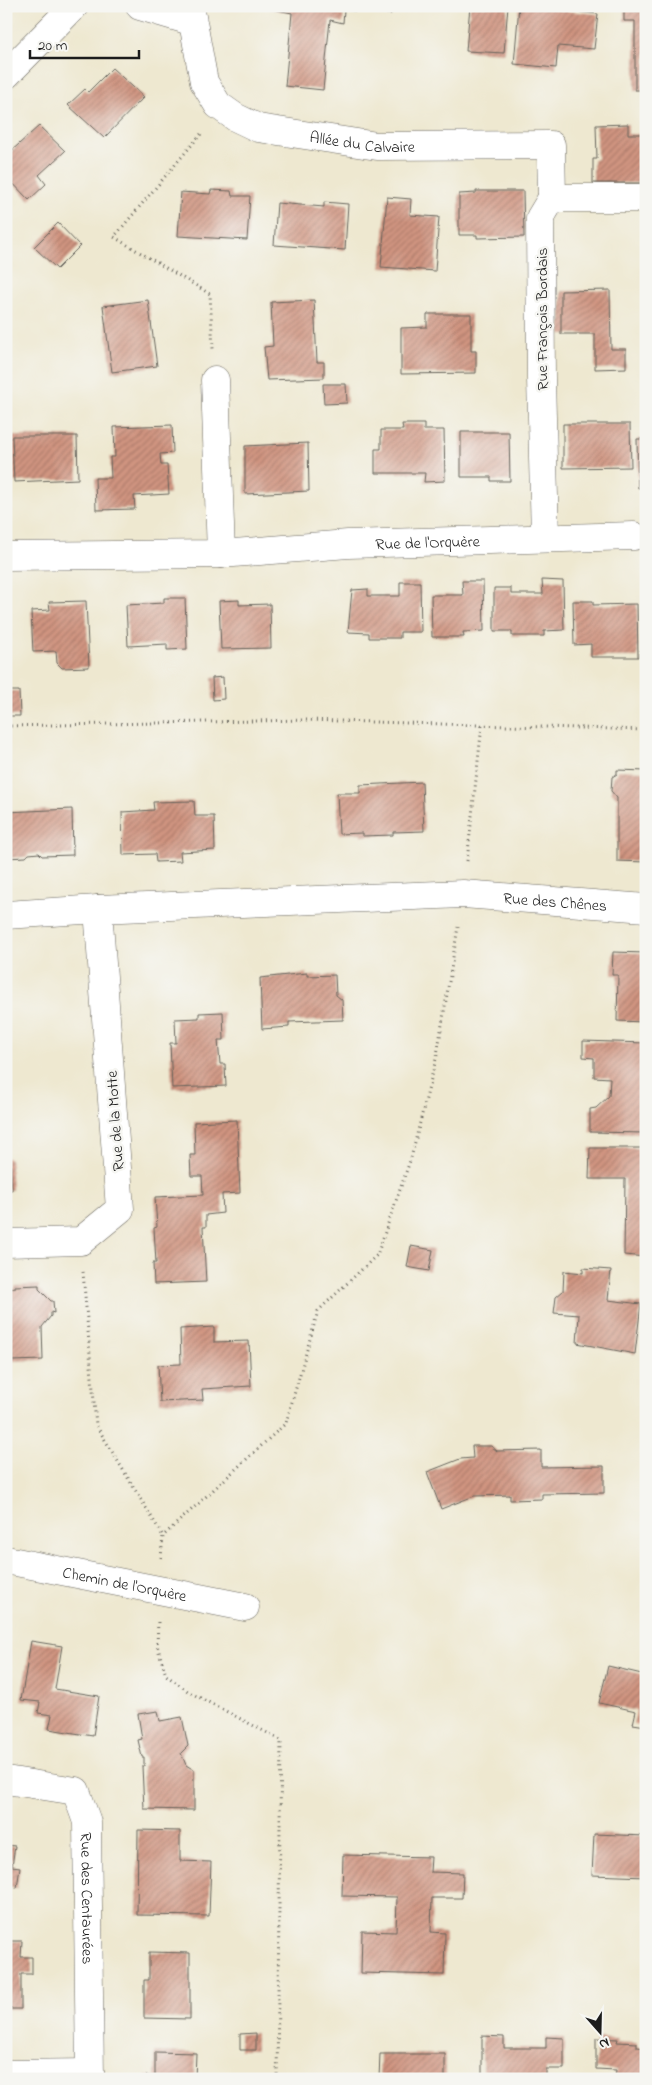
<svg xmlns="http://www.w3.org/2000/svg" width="652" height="2085" viewBox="0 0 652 2085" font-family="'Indie Flower',sans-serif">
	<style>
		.building { fill: url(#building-hatch) }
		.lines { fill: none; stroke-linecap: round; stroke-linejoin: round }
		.minor-casing { stroke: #66635b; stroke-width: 29 }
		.path { stroke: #66635b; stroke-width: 3; stroke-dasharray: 1 4; stroke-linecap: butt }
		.minor { stroke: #fff; stroke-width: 28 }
		.labels { text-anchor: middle; stroke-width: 5; stroke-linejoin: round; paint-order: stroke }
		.street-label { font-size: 16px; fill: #1c1c1c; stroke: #f6f6f2 }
	</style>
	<defs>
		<pattern id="building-hatch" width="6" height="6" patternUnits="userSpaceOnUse" patternTransform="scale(1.25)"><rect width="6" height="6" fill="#d09480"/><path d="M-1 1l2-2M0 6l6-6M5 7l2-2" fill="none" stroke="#a87868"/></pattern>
	</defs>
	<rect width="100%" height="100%" fill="#f6f6f2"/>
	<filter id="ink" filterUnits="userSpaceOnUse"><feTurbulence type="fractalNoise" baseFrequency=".02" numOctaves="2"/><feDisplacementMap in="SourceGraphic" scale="10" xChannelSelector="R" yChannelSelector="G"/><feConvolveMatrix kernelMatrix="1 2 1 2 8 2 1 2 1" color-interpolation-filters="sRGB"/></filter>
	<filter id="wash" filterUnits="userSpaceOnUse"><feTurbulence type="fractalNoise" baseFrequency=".0096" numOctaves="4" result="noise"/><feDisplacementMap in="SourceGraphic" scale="20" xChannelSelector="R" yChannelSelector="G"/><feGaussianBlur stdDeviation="1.12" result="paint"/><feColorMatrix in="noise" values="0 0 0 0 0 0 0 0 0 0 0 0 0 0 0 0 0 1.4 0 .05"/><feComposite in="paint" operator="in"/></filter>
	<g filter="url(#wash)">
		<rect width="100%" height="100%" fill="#eee8d0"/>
		<g id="blocks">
			<g class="building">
				<path d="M258 6H392L391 14 344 10 343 23 330 20 323 90 285 86 292 13Z"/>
				<path d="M470 6H508L504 53 466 51Z"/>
				<path d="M519 6 560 7V10L598 14 594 49 558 46 556 68 514 64Z"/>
				<path d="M624 6H635V12H637V6H646V90H635V21H624Z"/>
				<path d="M112 68 144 97 104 138 68 105 85 89 88 92Z"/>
				<path d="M628 124V134H646V183H593V159H597L596 125Z"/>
				<path d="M39 126 65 151 39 175 46 184 29 200 6 176V150L9 153Z"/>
				<path d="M211 190 231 191 232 196H250L247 240 178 236 181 192 210 194Z"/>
				<path d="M476 191H523L524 237 477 238V235H459V194L476 193Z"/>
				<path d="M387 197 411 199 410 215 439 217 435 271 381 267Z"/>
				<path d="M324 202 348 204 345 250 274 245 277 203 324 207Z"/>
				<path d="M58 223 80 246 57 269 34 247Z"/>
				<path d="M610 290 611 349H626V368L595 369V334H561V291Z"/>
				<path d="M148 300 157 366 112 372 103 306Z"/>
				<path d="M314 300 317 362H324V378L267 380 264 347 273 346 271 302Z"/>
				<path d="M427 314H471V351H476V373L401 374V328L427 327Z"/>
				<rect x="643" y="353" width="3" height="23"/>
				<path d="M323 384H346L347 403 324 404Z"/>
				<path d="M402 424H424V430H444L445 481 424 482 425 473H375V449H381V430H403Z"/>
				<path d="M563 424H630L631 467 563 468Z"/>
				<path d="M172 425 173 453 160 454 161 465H167L169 494 134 496 135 509 96 510 95 478H111L110 457H115L114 427Z"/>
				<path d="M461 432H509L510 481H491V477H461Z"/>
				<path d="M12 436H77L78 479 14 482Z"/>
				<path d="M637 439H646V488H638Z"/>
				<path d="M308 443 309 491 245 494V446Z"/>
				<path d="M542 580 563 581 564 630 544 631V636H512V631H494V588H511V594H543Z"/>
				<path d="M462 581H483L484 631 463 632 464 637H432L431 595H463Z"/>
				<path d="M400 582H420L421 632H400V638H369V633L348 632 352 590 368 589V596H400Z"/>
				<path d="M164 598H185L187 649 167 650V644L128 646 126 605 164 603Z"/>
				<path d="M239 600V605L270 604 271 648 221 649 219 601Z"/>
				<path d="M86 601 89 667 62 668 57 663 56 651 33 652 31 611 50 610 49 602Z"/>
				<path d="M573 601H593V605L637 604 638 657H591V644L574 645Z"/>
				<path d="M223 677 224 699 213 700 212 678Z"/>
				<path d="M7 691H19L20 716H7Z"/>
				<path d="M617 770 646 771V862L617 861V798L611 791 612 777 617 774Z"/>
				<path d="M422 782 424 831 393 832V835L362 836V833L339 834 337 793H360V785Z"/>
				<path d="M194 801 195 816H214L215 850 180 852 181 861 156 862 155 854 123 855 122 812 154 810 153 802Z"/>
				<path d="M72 809 73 855 42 856 39 853 29 854 26 857 6 858V812Z"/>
				<path d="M613 952 646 953V1022L617 1021 618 975H612Z"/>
				<path d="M307 973V976L335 975 336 995 342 1000 343 1020 289 1022V1027L262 1029 260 978Z"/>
				<path d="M223 1012 224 1040H218L220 1064H225L226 1086 172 1088 170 1043H176L175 1019 199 1018V1013Z"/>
				<path d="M583 1041 646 1043V1133L590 1132V1109L596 1108 609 1096 610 1078 594 1077V1058L583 1057Z"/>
				<path d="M237 1120 240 1193 222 1194 223 1213 206 1215V1227H203L206 1282 154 1284 153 1263H156L154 1228 157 1227 155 1197 203 1195 202 1176H191L190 1155H195L194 1122Z"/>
				<path d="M590 1148H646V1257L624 1255 625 1179H589Z"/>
				<path d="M6 1158H10L12 1190H6Z"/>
				<path d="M411 1246 433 1250 429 1271 407 1267Z"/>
				<path d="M583 1268 611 1270 608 1300 641 1304 635 1354 577 1343 579 1315 554 1313 556 1297 563 1291 564 1271 583 1273Z"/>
				<path d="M39 1285V1289L51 1301H53L54 1313 51 1312V1316L42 1327 43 1360 12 1361 11 1333H6V1289L15 1288V1286Z"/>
				<path d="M214 1327V1342L249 1341 251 1386 202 1389 203 1400 160 1402 158 1365 181 1364 180 1329Z"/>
				<path d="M472 1446H491L497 1451 541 1450V1467L604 1466V1493L542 1494V1499L510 1500V1495L474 1496 441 1509 427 1472 460 1459 473 1458Z"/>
				<path d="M31 1641 62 1646 55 1689 99 1696 93 1736 49 1729 52 1715 38 1713 40 1702 21 1700Z"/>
				<path d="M608 1666 646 1675V1726L633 1724 636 1711 599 1703Z"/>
				<path d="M158 1711 160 1721 182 1717 188 1746 181 1753 186 1765 194 1770V1810L144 1809 142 1766H144V1757H142L138 1740 142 1739 138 1714Z"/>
				<path d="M138 1830 180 1831V1861L211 1862 209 1916 137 1915Z"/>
				<path d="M594 1834 646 1836V1877L592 1875Z"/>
				<path d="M6 1845 15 1846 12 1866 20 1867 17 1888 6 1886Z"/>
				<path d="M343 1855 431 1857 430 1872 463 1873 462 1898H432L431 1932 445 1933 444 1975 361 1973 362 1931 396 1932 397 1897 342 1896Z"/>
				<path d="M6 1941H22L21 1957H32V1974H21V2009H6Z"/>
				<path d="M149 1952 190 1953V2019L144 2018V1980H149Z"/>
				<path d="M256 2033V2050H240V2034Z"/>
				<path d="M482 2036 504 2037V2048H546V2037L564 2038V2069H546V2079H482Z"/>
				<path d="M596 2038 618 2039 617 2042 637 2043V2047L646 2048V2079H615L616 2070 596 2069Z"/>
				<path d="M155 2052 196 2053 195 2079H146V2076L155 2077Z"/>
				<path d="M380 2054H445V2079H379Z"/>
			</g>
		</g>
	</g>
	<g filter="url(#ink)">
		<use href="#blocks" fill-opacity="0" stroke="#66635b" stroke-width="1"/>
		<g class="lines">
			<g class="minor-casing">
				<g id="minor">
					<path d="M140 6 191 21"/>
					<path id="s1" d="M190 6 204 82 218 105 235 117 258 128 377 146 551 145 552 198"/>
					<path d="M6 75 74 6"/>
					<path d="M215 380 221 554"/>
					<path d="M545 537 541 378 540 218 552 198H646"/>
					<path id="s2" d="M6 556 221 554 348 544 634 536"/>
					<path d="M6 915 98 909"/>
					<path id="s3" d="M6 1243 81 1241 120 1209 98 909 463 894 646 908"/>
					<path id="s4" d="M6 1560 245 1607"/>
					<path id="s5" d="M6 1780 76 1791 87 1822 90 2079"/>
					<path d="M6 2074 90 2073"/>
				</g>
			</g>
			<g class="path">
				<path d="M201 134 114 237 210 294 213 349"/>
				<path d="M6 726 305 720 646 730"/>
				<path d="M467 861 482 725"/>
				<path d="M83 1272 96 1425 163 1536"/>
				<path d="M161 1558 163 1536 286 1423 318 1311 377 1255 411 1158 437 1055 458 927"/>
				<path d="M158 1622 157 1645 166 1675 189 1692 281 1740 277 2079"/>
			</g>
			<use href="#minor" class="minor"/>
		</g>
	</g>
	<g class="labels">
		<g class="street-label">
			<text dy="6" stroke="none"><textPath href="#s1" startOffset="256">Allée du Calvaire</textPath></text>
			<text transform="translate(541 319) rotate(-90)" y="6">Rue François Bordais</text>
			<text dy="6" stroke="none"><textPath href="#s2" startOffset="422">Rue de l'Orquère</textPath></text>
			<text dy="6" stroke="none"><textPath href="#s3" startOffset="884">Rue des Chênes</textPath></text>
			<text transform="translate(114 1121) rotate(-94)" y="6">Rue de la Motte</text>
			<text dy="6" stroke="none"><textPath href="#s4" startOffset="121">Chemin de l'Orquère</textPath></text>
			<text dy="6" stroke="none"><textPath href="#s5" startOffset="180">Rue des Centaurées</textPath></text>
		</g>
	</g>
	<rect width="652" height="2085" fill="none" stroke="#f6f6f2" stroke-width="25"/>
	<g transform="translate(600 2032) rotate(160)" stroke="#f6f6f2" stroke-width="4" paint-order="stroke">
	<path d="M0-4L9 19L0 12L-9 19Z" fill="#1c1c1c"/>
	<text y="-8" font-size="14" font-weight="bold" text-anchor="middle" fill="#1c1c1c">N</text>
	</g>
	<path d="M30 50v8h109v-8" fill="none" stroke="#1c1c1c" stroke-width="2.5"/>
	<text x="38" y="50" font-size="15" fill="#1c1c1c" stroke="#f6f6f2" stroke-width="4" paint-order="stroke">20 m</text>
</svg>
